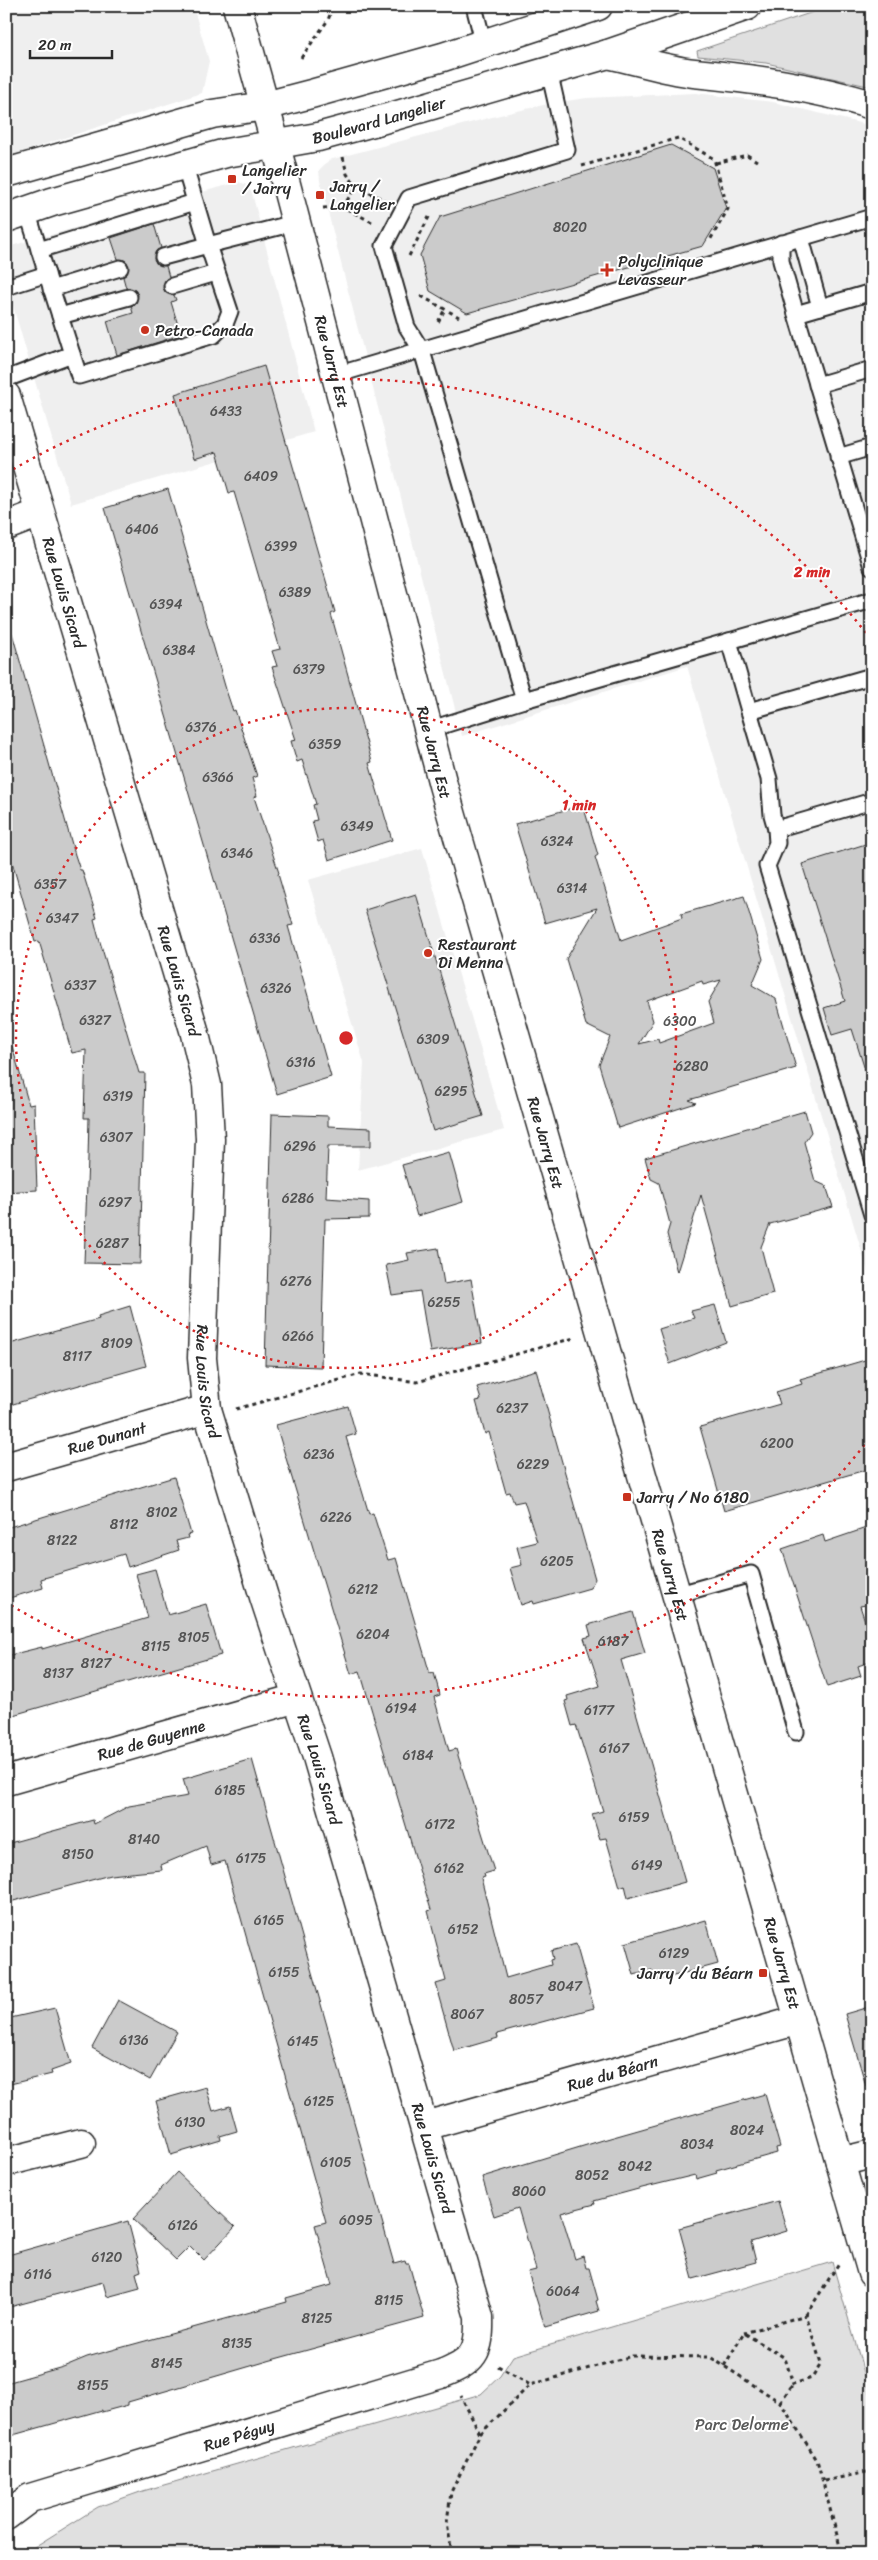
<svg xmlns="http://www.w3.org/2000/svg" width="878" height="2560" viewBox="0 0 878 2560" font-family="Sriracha,sans-serif">
	<style>
		.built { fill: #efefef }
		.green { fill: #e0e0e0; stroke: #868686 }
		.building { fill: #cbcbcb; stroke: #2b2b2b; fill-rule: evenodd }
		.lines { fill: none; stroke-linecap: round; stroke-linejoin: round }
		.service-casing { stroke: #2b2b2b; stroke-width: 19 }
		.minor-casing { stroke: #2b2b2b; stroke-width: 31 }
		.tertiary-casing { stroke: #2b2b2b; stroke-width: 31 }
		.secondary-casing { stroke: #2b2b2b; stroke-width: 31 }
		.path { stroke: #2b2b2b; stroke-width: 3; stroke-dasharray: 4 4; stroke-linecap: butt }
		.service { stroke: #fff; stroke-width: 15 }
		.minor { stroke: #fff; stroke-width: 28 }
		.tertiary { stroke: #fff; stroke-width: 28 }
		.secondary { stroke: #fff; stroke-width: 28 }
		.ring { fill: none; stroke: #d62828; stroke-width: 2.5; stroke-dasharray: 2.5 5 }
		.poi-dot { fill: #c8321e; stroke: #fff; stroke-width: 2 }
		.labels { text-anchor: middle; stroke-width: 4; stroke-linejoin: round; paint-order: stroke }
		.number-label { font-size: 14px; fill: #535353 }
		.street-label { font-size: 16px; fill: #2b2b2b; stroke: #fff }
		.poi-label { font-size: 16px; fill: #2b2b2b; stroke: #fff; text-anchor: start }
		.park-label { font-size: 16px; fill: #585858; stroke: #fff }
		.centre { fill: #d62828; stroke: #fff; stroke-width: 2.5 }
		.ring-label { font-size: 15px; text-anchor: middle; font-weight: bold; fill: #d62828; stroke: #fff; stroke-width: 4; stroke-linejoin: round; paint-order: stroke }
	</style>
	<rect width="100%" height="100%" fill="#fff"/>
	<filter id="ink" filterUnits="userSpaceOnUse"><feTurbulence type="fractalNoise" baseFrequency=".02" numOctaves="2"/><feDisplacementMap in="SourceGraphic" scale="10" xChannelSelector="R" yChannelSelector="G"/><feConvolveMatrix kernelMatrix="1 2 1 2 8 2 1 2 1" color-interpolation-filters="sRGB"/></filter>
	<g filter="url(#ink)">
		<g class="built">
			<path d="M6 6H193L209 61 202 93 6 157Z"/>
			<path d="M695 93 773 102 872 126V1286L687 666 462 736 320 181 319 170 329 160 496 116 552 103 587 98Z"/>
			<path d="M238 182 245 184 252 193 314 432 71 504 6 282V250L11 246Z"/>
			<path d="M422 848 504 1130 358 1170 364 1063 308 880Z"/>
		</g>
		<g class="green">
			<path d="M831 6H872V87L766 63 698 56 697 51Z"/>
			<path d="M832 2262 872 2400V2554H23L98 2507 143 2491 481 2394 500 2376 513 2356Z"/>
		</g>
		<g class="building">
			<path d="M671 145 713 168 726 208 703 246 467 313 430 291 420 255 440 217Z"/>
			<path d="M154 224 161 248 156 251 154 259 157 264 166 266 169 277 165 280 163 288 166 293 174 295 176 300 171 302 181 335 117 355 107 321 133 313 131 306 136 303 138 295 135 290 126 288 123 277 127 274 129 266 126 261 118 259 111 238Z"/>
			<path d="M264 366 335 612 331 614 372 762 369 763 392 840 329 860 323 840 318 842 312 821 317 820 313 805 316 804 302 760 297 762 291 741 296 740 272 667 277 666 272 651 280 649 234 492 229 493 217 452 194 459 175 394Z"/>
			<path d="M168 489 227 693 233 711 235 710 257 776 252 778 257 796 254 797 279 873 278 874 293 925 288 926 331 1077 277 1094 105 508Z"/>
			<path d="M12 633 75 855 80 870H82L97 918 94 919 98 935 139 1073H145L140 1264 84 1263 88 1158 89 1118H84L86 1050 72 1053 39 941 35 942 6 841V634Z"/>
			<path d="M583 805 598 855 595 857 621 940 682 918 681 914 744 896 763 959 752 985 776 999 796 1068 689 1100 696 1103 618 1128 599 1065 610 1037 586 1025 566 959 597 908 545 923 515 824ZM721 980 708 1002 714 1023 659 1043 658 1039 639 1044 653 1021 647 1001 702 981 703 985Z"/>
			<path d="M872 842V1075L867 1076 852 1029 832 1035 824 1008 845 1001 802 864Z"/>
			<path d="M416 894 483 1116 433 1131 365 910Z"/>
			<path d="M12 1046 29 1105 34 1104 37 1190 6 1192V1047Z"/>
			<path d="M805 1111 811 1132 804 1142 815 1181 826 1186 833 1207 770 1224 761 1247 773 1294 732 1306 701 1195 677 1272 667 1234 670 1224 659 1183 651 1179 645 1158Z"/>
			<path d="M272 1114 328 1116V1126L371 1128V1146H328L326 1198 369 1201V1218L325 1219 321 1367 265 1365Z"/>
			<path d="M449 1152 463 1202 417 1216 402 1165Z"/>
			<path d="M438 1248 444 1284 471 1279 482 1343 430 1352 420 1291 392 1295 386 1265 409 1260 407 1253Z"/>
			<path d="M715 1305 726 1342 670 1364 659 1329 694 1318 691 1311Z"/>
			<path d="M130 1306 146 1366 6 1406V1345L99 1319 98 1316Z"/>
			<path d="M872 1358V1468L724 1511 700 1427 780 1404 776 1392 802 1384 800 1379Z"/>
			<path d="M536 1370 595 1579 590 1588 534 1604 533 1601 521 1605 510 1568 522 1565 517 1547 537 1542 524 1501 514 1503 510 1492 506 1493 489 1432 485 1434 476 1401 481 1400 477 1387Z"/>
			<path d="M348 1406 356 1434 346 1437 369 1514 373 1513 388 1560 396 1558 430 1674 434 1673 440 1695 434 1697 449 1751 456 1749 494 1871 484 1874 485 1877 481 1878 506 1978 551 1965 550 1960 553 1959 551 1951 576 1944 594 2008 497 2034 498 2038 454 2051 438 1994H439L436 1984 446 1981 428 1911 431 1910 360 1671 351 1674 276 1425Z"/>
			<path d="M174 1477 191 1534 187 1535 188 1538 176 1541 179 1550 128 1567 124 1554 41 1579 43 1588 6 1599V1528Z"/>
			<path d="M872 1526V1604L860 1606 869 1633 867 1638 872 1653V1661L858 1666 861 1676 827 1687 782 1549 823 1535 825 1542Z"/>
			<path d="M155 1569 168 1615 206 1604 221 1655 6 1717V1656L42 1647V1649L148 1618 136 1574Z"/>
			<path d="M633 1612 645 1653 621 1660 685 1882 628 1898 625 1885 620 1887 606 1838 600 1839 592 1814 603 1811 576 1725 572 1726 565 1701 568 1700 567 1696 600 1686 584 1638 591 1636 588 1625Z"/>
			<path d="M252 1759 394 2264 405 2261 406 2264H409L424 2318 275 2359 128 2402V2405L102 2412V2410L6 2437V2383L63 2367 87 2357 287 2302 286 2298 332 2285 315 2225 326 2222 225 1861 211 1865 206 1846 161 1865 162 1870 110 1875 6 1903V1844L93 1820 94 1824 129 1806 188 1796 183 1779Z"/>
			<path d="M706 1920 718 1964 655 1981 652 1970 634 1975 625 1943Z"/>
			<path d="M118 2000 177 2032 150 2080 92 2048Z"/>
			<path d="M872 2006V2085L866 2086 845 2014Z"/>
			<path d="M55 2008 71 2064 51 2071 52 2074 6 2085V2019Z"/>
			<path d="M206 2087 213 2111 230 2106 237 2131 220 2136 221 2140 171 2155 156 2101Z"/>
			<path d="M765 2094 780 2147 776 2148 777 2153 716 2170 717 2173 696 2179 695 2175 642 2188 594 2201 595 2204 561 2213 575 2259 583 2256 586 2268H589L598 2300 596 2301 599 2311 545 2327 528 2272 536 2270 518 2208 494 2216 482 2177 603 2140Z"/>
			<path d="M177 2172 235 2227 204 2260 190 2246 176 2260 133 2219Z"/>
			<path d="M778 2201 787 2231 751 2242 756 2262 693 2279 679 2228Z"/>
			<path d="M128 2221 141 2271 136 2273 140 2288 107 2297 103 2282 6 2308 8 2255Z"/>
		</g>
		<g class="lines">
			<g class="service-casing">
				<g id="service">
					<path d="M474 6 484 45"/>
					<path d="M184 164 208 245 294 223"/>
					<path d="M801 238 820 307"/>
					<path d="M781 243V261L796 314"/>
					<path d="M39 250 195 202"/>
					<path d="M172 286 216 273"/>
					<path d="M6 287 47 274"/>
					<path d="M51 289 120 268"/>
					<path d="M872 292 796 314 872 567"/>
					<path d="M60 316 129 297"/>
					<path d="M72 354 79 376 214 335 225 324 230 311 208 245 163 257"/>
					<path d="M336 375 872 217"/>
					<path d="M6 379 72 354 27 211"/>
					<path d="M817 385 872 369"/>
					<path d="M838 457 872 447"/>
					<path d="M729 641 749 711 872 676"/>
					<path d="M524 700 872 600"/>
					<path d="M749 711 769 779 772 815 776 829 872 801"/>
					<path d="M428 730 524 700 422 351 407 327 384 246 409 198 567 150 549 71"/>
					<path d="M776 829 777 843 767 866 872 1215"/>
					<path d="M676 1595 751 1574 796 1732"/>
				</g>
			</g>
			<g class="minor-casing">
				<g id="minor">
					<path id="s1" d="M6 396 194 1030 207 1085 210 1139 202 1358 207 1409 264 1597 317 1757 479 2317C480 2353 474 2361 441 2374L30 2498 6 2516"/>
					<path d="M6 526 40 513"/>
					<path id="s2" d="M6 1467 207 1409"/>
					<path id="s3" d="M6 1781 297 1698"/>
					<path id="s4" d="M425 2126 799 2020"/>
					<path d="M6 2162 81 2143"/>
					<path d="M840 2162 872 2154"/>
				</g>
			</g>
			<g class="tertiary-casing">
				<g id="tertiary">
					<path id="s5" d="M237 6 276 146 443 785 872 2273"/>
				</g>
			</g>
			<g class="secondary-casing">
				<g id="secondary">
					<path d="M608 54C636 60 666 70 694 73 755 79 813 87 872 105"/>
					<path d="M6 173 212 114 265 106 311 94 443 57 598 6"/>
					<path id="s6" d="M6 218 52 202 226 153 318 137 377 121 608 54 747 6"/>
				</g>
			</g>
			<g class="path">
				<path d="M301 58 328 20 333 6"/>
				<path d="M343 157 347 174 356 186"/>
				<path d="M716 163 747 155 757 161"/>
				<path d="M582 166 678 138 714 159 728 209 709 242"/>
				<path d="M323 208 343 207"/>
				<path d="M372 222 343 207 356 186 384 200"/>
				<path d="M409 256 430 215"/>
				<path d="M421 296 459 317"/>
				<path d="M438 322 445 309"/>
				<path d="M236 1409 361 1374 417 1382 574 1338"/>
				<path d="M806 2315 839 2263"/>
				<path d="M498 2366 530 2385"/>
				<path d="M724 2366 744 2333 785 2358 793 2384 812 2378 821 2364 806 2315 744 2333"/>
				<path d="M780 2402 793 2384"/>
				<path d="M480 2434 530 2385 632 2356 710 2357 780 2402 817 2460 842 2554"/>
				<path d="M824 2481 872 2471"/>
				<path d="M452 2554 447 2522 451 2492 480 2434 461 2396"/>
			</g>
			<use href="#service" class="service"/>
			<use href="#minor" class="minor"/>
			<use href="#tertiary" class="tertiary"/>
			<use href="#secondary" class="secondary"/>
		</g>
	</g>
	<g class="ring">
		<circle cx="346" cy="1038" r="330"/>
		<path d="M869 1439A659 659 0 0 1 7 1603M7 473A659 659 0 0 1 869 637"/>
	</g>
	<g class="poi-dot">
		<rect x="227" y="174" width="10" height="10" rx="2.5"/>
		<rect x="315" y="190" width="10" height="10" rx="2.5"/>
		<path d="M604.5 262.5h5v5h5v5h-5v5h-5v-5h-5v-5h5z"/>
		<circle cx="145" cy="330" r="5"/>
		<circle cx="428" cy="953" r="5"/>
		<rect x="622" y="1492" width="10" height="10" rx="2.5"/>
		<rect x="758" y="1968" width="10" height="10" rx="2.5"/>
	</g>
	<g class="labels">
		<g class="number-label">
			<text x="570" y="232">8020</text>
			<text x="226" y="416">6433</text>
			<text x="261" y="481">6409</text>
			<text x="142" y="534">6406</text>
			<text x="281" y="551">6399</text>
			<text x="295" y="597">6389</text>
			<text x="166" y="609">6394</text>
			<text x="179" y="655">6384</text>
			<text x="309" y="674">6379</text>
			<text x="201" y="732">6376</text>
			<text x="325" y="749">6359</text>
			<text x="218" y="782">6366</text>
			<text x="357" y="831">6349</text>
			<text x="557" y="846">6324</text>
			<text x="237" y="858">6346</text>
			<text x="50" y="889">6357</text>
			<text x="572" y="893">6314</text>
			<text x="62" y="923">6347</text>
			<text x="265" y="943">6336</text>
			<text x="80" y="990">6337</text>
			<text x="276" y="993">6326</text>
			<text x="95" y="1025">6327</text>
			<text x="680" y="1026">6300</text>
			<text x="433" y="1044">6309</text>
			<text x="301" y="1067">6316</text>
			<text x="692" y="1071">6280</text>
			<text x="451" y="1096">6295</text>
			<text x="118" y="1101">6319</text>
			<text x="116" y="1142">6307</text>
			<text x="300" y="1151">6296</text>
			<text x="298" y="1203">6286</text>
			<text x="115" y="1207">6297</text>
			<text x="112" y="1248">6287</text>
			<text x="296" y="1286">6276</text>
			<text x="444" y="1307">6255</text>
			<text x="298" y="1341">6266</text>
			<text x="117" y="1348">8109</text>
			<text x="77" y="1361">8117</text>
			<text x="512" y="1413">6237</text>
			<text x="777" y="1448">6200</text>
			<text x="319" y="1459">6236</text>
			<text x="533" y="1469">6229</text>
			<text x="162" y="1517">8102</text>
			<text x="336" y="1522">6226</text>
			<text x="124" y="1529">8112</text>
			<text x="62" y="1545">8122</text>
			<text x="557" y="1566">6205</text>
			<text x="363" y="1594">6212</text>
			<text x="373" y="1639">6204</text>
			<text x="194" y="1642">8105</text>
			<text x="613" y="1646">6187</text>
			<text x="156" y="1651">8115</text>
			<text x="96" y="1668">8127</text>
			<text x="58" y="1678">8137</text>
			<text x="401" y="1713">6194</text>
			<text x="599" y="1715">6177</text>
			<text x="614" y="1753">6167</text>
			<text x="418" y="1760">6184</text>
			<text x="230" y="1795">6185</text>
			<text x="634" y="1822">6159</text>
			<text x="440" y="1829">6172</text>
			<text x="144" y="1844">8140</text>
			<text x="78" y="1859">8150</text>
			<text x="251" y="1863">6175</text>
			<text x="647" y="1870">6149</text>
			<text x="449" y="1873">6162</text>
			<text x="269" y="1925">6165</text>
			<text x="463" y="1934">6152</text>
			<text x="674" y="1958">6129</text>
			<text x="284" y="1977">6155</text>
			<text x="565" y="1991">8047</text>
			<text x="526" y="2004">8057</text>
			<text x="467" y="2019">8067</text>
			<text x="134" y="2045">6136</text>
			<text x="303" y="2046">6145</text>
			<text x="319" y="2106">6125</text>
			<text x="190" y="2127">6130</text>
			<text x="747" y="2135">8024</text>
			<text x="697" y="2149">8034</text>
			<text x="336" y="2167">6105</text>
			<text x="635" y="2171">8042</text>
			<text x="592" y="2180">8052</text>
			<text x="529" y="2196">8060</text>
			<text x="356" y="2225">6095</text>
			<text x="183" y="2230">6126</text>
			<text x="107" y="2262">6120</text>
			<text x="38" y="2279">6116</text>
			<text x="563" y="2296">6064</text>
			<text x="389" y="2305">8115</text>
			<text x="317" y="2323">8125</text>
			<text x="237" y="2348">8135</text>
			<text x="167" y="2368">8145</text>
			<text x="93" y="2390">8155</text>
		</g>
		<g class="street-label">
			<text dy="6" stroke="none"><textPath href="#s6" startOffset="386">Boulevard Langelier</textPath></text>
			<text dy="6" stroke="none"><textPath href="#s5" startOffset="368">Rue Jarry Est</textPath></text>
			<text dy="6" stroke="none"><textPath href="#s1" startOffset="205">Rue Louis Sicard</textPath></text>
			<text dy="6" stroke="none"><textPath href="#s5" startOffset="772">Rue Jarry Est</textPath></text>
			<text dy="6" stroke="none"><textPath href="#s1" startOffset="610">Rue Louis Sicard</textPath></text>
			<text dy="6" stroke="none"><textPath href="#s5" startOffset="1178">Rue Jarry Est</textPath></text>
			<text dy="6" stroke="none"><textPath href="#s1" startOffset="1015">Rue Louis Sicard</textPath></text>
			<text dy="6" stroke="none"><textPath href="#s2" startOffset="105">Rue Dunant</textPath></text>
			<text dy="6" stroke="none"><textPath href="#s5" startOffset="1628">Rue Jarry Est</textPath></text>
			<text dy="6" stroke="none"><textPath href="#s3" startOffset="151">Rue de Guyenne</textPath></text>
			<text dy="6" stroke="none"><textPath href="#s1" startOffset="1420">Rue Louis Sicard</textPath></text>
			<text dy="6" stroke="none"><textPath href="#s5" startOffset="2032">Rue Jarry Est</textPath></text>
			<text dy="6" stroke="none"><textPath href="#s4" startOffset="195">Rue du Béarn</textPath></text>
			<text dy="6" stroke="none"><textPath href="#s1" startOffset="1825">Rue Louis Sicard</textPath></text>
			<text transform="translate(239 2435) rotate(-17)" y="6">Rue Péguy</text>
		</g>
		<g class="poi-label">
			<text x="242" y="176">Langelier<tspan x="242" dy="18">/ Jarry</tspan></text>
			<text x="330" y="192">Jarry /<tspan x="330" dy="18">Langelier</tspan></text>
			<text x="618" y="267">Polyclinique<tspan x="618" dy="18">Levasseur</tspan></text>
			<text x="155" y="336">Petro-Canada</text>
			<text x="438" y="950">Restaurant<tspan x="438" dy="18">Di Menna</tspan></text>
			<text x="637" y="1503">Jarry / No 6180</text>
			<text x="753" y="1979" text-anchor="end">Jarry / du Béarn</text>
		</g>
		<g class="park-label">
			<text x="742" y="2430">Parc Delorme</text>
		</g>
	</g>
	<circle cx="346" cy="1038" r="8" class="centre"/>
	<g class="ring-label">
		<text x="812" y="577">2 min</text>
		<text x="579" y="810">1 min</text>
	</g>
	<rect width="878" height="2560" fill="none" stroke="#fff" stroke-width="25"/>
	<rect x="12" y="12" width="853" height="2535" fill="none" stroke="#2b2b2b" stroke-width="2" filter="url(#ink)"/>
	<path d="M30 50v8h82v-8" fill="none" stroke="#2b2b2b" stroke-width="2.5"/>
	<text x="38" y="50" font-size="15" fill="#2b2b2b" stroke="#ffffff" stroke-width="4" paint-order="stroke">20 m</text>
</svg>
